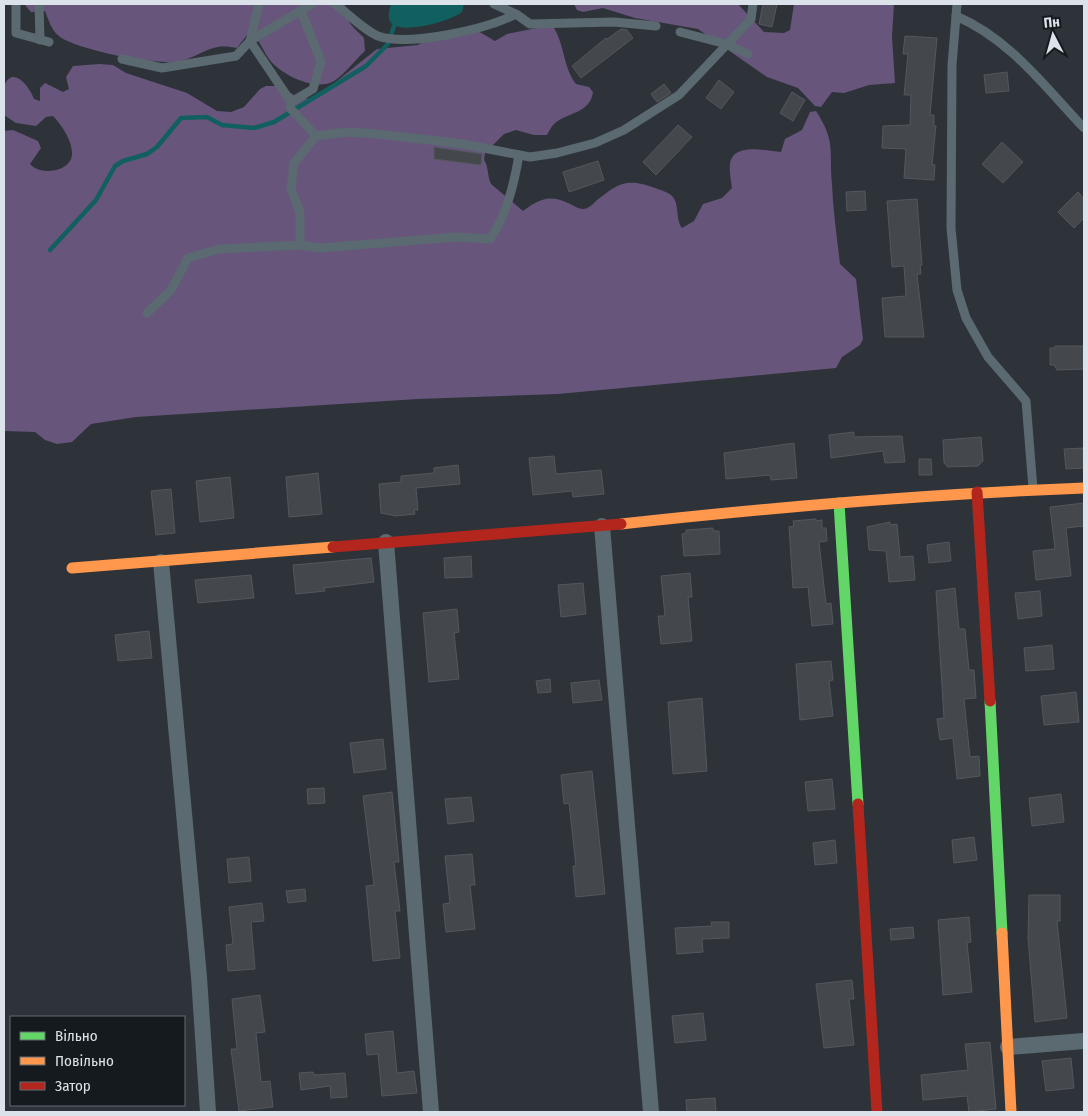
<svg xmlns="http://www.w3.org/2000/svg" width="1088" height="1116" viewBox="0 0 1088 1116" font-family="'Fira Sans Condensed',sans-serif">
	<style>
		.forest { fill: #67557c }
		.water { fill: #125f5f }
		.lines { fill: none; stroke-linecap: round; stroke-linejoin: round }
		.stream { stroke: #125f5f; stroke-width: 4.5 }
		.building { fill: #44484d; stroke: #54575d }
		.lane { stroke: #5a6a70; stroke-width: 9 }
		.street { stroke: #5a6a70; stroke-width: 16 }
		.fast { stroke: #63d668; stroke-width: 11 }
		.slow { stroke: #ff974d; stroke-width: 11 }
		.jam { stroke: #b3261e; stroke-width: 11 }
	</style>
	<rect width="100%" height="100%" fill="#2d3339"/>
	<g class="forest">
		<path d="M24 4H345C342 19 354 28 364 38L365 51C355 60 345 74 334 81 316 92 281 75 269 59 262 49 259 39 250 31L237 48C232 47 224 46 218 47 205 49 193 59 179 61 156 66 79 50 60 37 51 30 49 21 45 11L31 12Z"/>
		<path d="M574 4H738L764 32 784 33 790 30 794 4H894L892 37 895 83 869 85 844 93 832 92 821 107 815 106 798 88 767 77 698 29 635 18 603 8 583 12 577 10Z"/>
		<path d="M547 26 554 28C565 46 563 67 576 84L589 87 593 92C590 114 567 112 554 124 551 127 549 131 547 135H534L516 130 504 134 485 153 484 160C489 167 487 176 491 184L523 211C539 199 549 194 568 203 573 205 578 209 583 209 588 209 592 205 596 201 617 184 626 177 655 188 660 190 668 192 672 196 680 204 675 219 682 228L694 221 703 204 722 198 732 188C731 180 729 171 730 164 733 142 767 151 781 152L785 139 802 130 810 112 816 111C836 142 829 150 832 184 833 211 837 237 840 264L856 279 863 339 860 345 842 357 836 368 558 394 418 399 136 417 91 424 72 442 57 444 45 440 35 432 4 431V131L13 130 38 141 41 148 30 164C39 175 65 173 71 159 76 146 62 125 53 116L46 117 36 126 16 123 4 115C4 107 1 92 5 84 14 65 31 89 34 99L40 101V88L45 83 63 92 69 89 66 77 73 66 99 64 113 65 126 73 187 93 217 111 231 112 244 107 260 89 266 86H280L297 97 311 99 323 92 377 49 418 45 435 34 478 31 495 41 507 34Z"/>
	</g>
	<path class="water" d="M391 4H464L462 12C451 21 407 33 394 25 386 21 389 11 391 4Z"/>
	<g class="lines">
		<path class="stream" d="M50 250 96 200 115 166 123 161 147 154 157 147 181 118 207 117 222 125 254 128 274 122 366 66 388 44 394 26"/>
	</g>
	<g class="building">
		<path d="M763 4H777L772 27 759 24Z"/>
		<path d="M621 29 627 30 633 38 581 78 572 66 606 38 607 39Z"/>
		<path d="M905 36 937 38 930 115H934V126H936L932 164 935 165 934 180 904 178 906 149 882 148 883 126 910 125 911 95H904L908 54H903Z"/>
		<path d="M1007 72 1009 91 986 93 984 75Z"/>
		<path d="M719 80 734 92 721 109 706 98Z"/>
		<path d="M664 84 671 93 657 102 651 94Z"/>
		<path d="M792 92 805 100 793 121 780 113Z"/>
		<path d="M678 125 692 137 656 175 643 162Z"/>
		<path d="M1002 142 1023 162 1003 183 982 164Z"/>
		<path d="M434 147 482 154 481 165 434 159Z"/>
		<path d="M598 161 604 180 569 192 563 172Z"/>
		<path d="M865 191 866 210 847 211 846 192Z"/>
		<path d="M1078 192 1084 199V218L1074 228 1058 212Z"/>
		<path d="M917 199 922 265H920L921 274H917L924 337H885L882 298 906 296 904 266 892 267 887 201Z"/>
		<path d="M1055 346H1084V369L1057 370 1054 365H1050V348H1055Z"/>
		<path d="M854 432V437L902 436 905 462 885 463 883 451 831 458 829 435Z"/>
		<path d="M981 437 983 461 978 466 948 467 944 463 943 440Z"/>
		<path d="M794 443 797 478 771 480 770 475 726 479 724 453Z"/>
		<path d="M1084 448V468L1066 469 1064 449Z"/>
		<path d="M554 456 556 474 601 470 604 494 573 497 572 491 533 495 529 458Z"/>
		<path d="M919 459H931L932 475H919Z"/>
		<path d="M458 465 460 484 416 488 418 510H414L415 514 396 516 381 513 379 484 401 482V476L434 473V468Z"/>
		<path d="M318 473 322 514 289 517 286 477Z"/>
		<path d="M230 477 234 518 200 522 196 481Z"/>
		<path d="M171 489 175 533 156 535 151 491Z"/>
		<path d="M1084 503V526L1066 528 1071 576 1036 580 1033 551 1055 549 1050 507Z"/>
		<path d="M816 519V521L822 520V528H826L827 541 819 542 826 604 831 603 833 624 812 626 808 587 793 588 789 527 794 526 793 521Z"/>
		<path d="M890 522V525L897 524 900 557 913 556 915 580 889 582 886 551 869 550 867 527Z"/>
		<path d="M713 528V531H719L720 554 684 556 682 534 686 533V530Z"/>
		<path d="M949 542 951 561 929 563 927 545Z"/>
		<path d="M471 556 472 577 445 578 444 558Z"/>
		<path d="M371 558 374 582 324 588 325 591 296 594 293 565Z"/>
		<path d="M690 573 692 597H688L692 641 661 644 658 616H665L661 576Z"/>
		<path d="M251 575 254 598 198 603 195 580Z"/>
		<path d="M583 583 586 614 561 617 558 585Z"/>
		<path d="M955 588 959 629H965L969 670H974L976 698 964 699 970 757 979 756 980 776 957 779 953 738 940 740 937 719 944 718 936 591Z"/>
		<path d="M1040 591 1042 616 1018 619 1015 593Z"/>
		<path d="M457 609 459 632 454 633 459 679 429 682 423 613Z"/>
		<path d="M149 631 152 658 118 661 115 635Z"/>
		<path d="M1052 645 1054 669 1026 671 1024 648Z"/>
		<path d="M831 661 833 680 829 681 833 716 800 720 796 664Z"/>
		<path d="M550 679 551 692 538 693 536 681Z"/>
		<path d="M599 680 602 700 573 703 571 683Z"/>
		<path d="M1076 692 1079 722 1044 725 1041 696Z"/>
		<path d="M702 698 707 771 673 774 668 702Z"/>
		<path d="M383 739 386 769 354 773 350 743Z"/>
		<path d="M592 771 605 894 576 897 573 866H576L569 803 564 804 561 775Z"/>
		<path d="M832 779 835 809 808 811 805 782Z"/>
		<path d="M324 788 325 803 308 804 307 789Z"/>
		<path d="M392 792 399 862H394L400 911H395L400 958 373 961 366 886 374 885 363 796Z"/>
		<path d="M1061 794 1064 822 1032 826 1029 798Z"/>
		<path d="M471 797 474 821 448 824 445 799Z"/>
		<path d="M974 837 977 860 954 863 952 840Z"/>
		<path d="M835 840 837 863 815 865 813 843Z"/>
		<path d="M472 854 475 885H470L475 929 446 932 443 904 450 903 445 856Z"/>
		<path d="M249 857 251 881 229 883 227 859Z"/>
		<path d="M305 889 306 901 288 903 286 891Z"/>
		<path d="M1029 895H1060V921H1057L1067 1018 1035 1022 1028 938Z"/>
		<path d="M262 903 264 921 251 922 255 969 228 971 226 945 233 944 229 907Z"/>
		<path d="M969 917 971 942 967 943 972 992 943 995 938 920Z"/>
		<path d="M711 922H729V938L702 939 703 952 677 954 675 928 712 926Z"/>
		<path d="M913 927 914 938 891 940 890 929Z"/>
		<path d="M852 980 854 999H849L854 1045 824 1048 816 984Z"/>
		<path d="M260 995 265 1032 256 1033 261 1082 270 1081 273 1107 239 1111 231 1049H237L232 999Z"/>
		<path d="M703 1013 706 1040 675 1043 672 1016Z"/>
		<path d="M393 1031 397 1073 414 1071 417 1093 382 1096 378 1054 367 1055 365 1034Z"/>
		<path d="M990 1042 996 1109 969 1112 967 1096 923 1100 921 1075 968 1070 965 1044Z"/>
		<path d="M1071 1058 1074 1088 1046 1091 1042 1061Z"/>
		<path d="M313 1072 314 1075 345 1073 347 1097 331 1098 330 1086 301 1090 299 1073Z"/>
		<path d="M715 1098 716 1112H687L686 1100Z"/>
	</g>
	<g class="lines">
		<g class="lane">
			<path d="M16 4V33L49 42"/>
			<path d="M39 4 40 40"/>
			<path d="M259 4 250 41 291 102 290 108 316 136"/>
			<path d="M335 4C346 12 365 31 378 36 409 47 487 29 516 14L530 24 614 22 656 26"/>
			<path d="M494 4 516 14"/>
			<path d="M957 4 952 65 951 228 957 290 966 318 988 357 1026 401 1033 489"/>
			<path d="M956 16C1010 39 1045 87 1084 128"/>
			<path d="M680 32 726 44 748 54"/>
			<path d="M122 59 162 68 236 56 250 41 312 4"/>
			<path d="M291 102 313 89 321 62 301 11"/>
			<path d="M300 245 321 248 456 237 490 239C507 214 514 184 519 155"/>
			<path d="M147 313 171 290 188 258 219 249 300 245V213L291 188 294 163 316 136 347 132 378 134 463 144 530 157 557 153 595 143 624 130 679 95 751 19 753 4"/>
		</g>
		<g class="street">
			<path d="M602 526 651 1112"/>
			<path d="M386 542 431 1112"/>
			<path d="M161 562 199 977 208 1112"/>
			<path d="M1008 1047 1084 1041"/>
		</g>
		<g class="fast">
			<path d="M839 503 858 804"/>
			<path d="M990 701 1002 933"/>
		</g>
		<g class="slow">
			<path d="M621 524C775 507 929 494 1084 488"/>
			<path d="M72 568 333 547"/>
			<path d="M1002 933 1011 1112"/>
		</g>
		<g class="jam">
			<path d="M977 492 990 701"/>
			<path d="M333 547 621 524"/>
			<path d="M858 804 877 1112"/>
		</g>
	</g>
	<rect width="1088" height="1116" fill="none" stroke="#dbe2ea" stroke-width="10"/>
	<rect x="10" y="1016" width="175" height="90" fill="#151a1f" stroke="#646a70"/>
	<rect x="20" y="1032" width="25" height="8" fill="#63d668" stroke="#646a70"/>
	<text x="55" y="1041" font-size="15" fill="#dbe2ea">Вільно</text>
	<rect x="20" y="1057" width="25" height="8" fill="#ff974d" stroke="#646a70"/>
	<text x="55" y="1066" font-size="15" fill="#dbe2ea">Повільно</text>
	<rect x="20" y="1082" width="25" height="8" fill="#b3261e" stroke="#646a70"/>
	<text x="55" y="1091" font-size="15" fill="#dbe2ea">Затор</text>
	<g transform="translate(1053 35) rotate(354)" stroke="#151a1f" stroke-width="4" paint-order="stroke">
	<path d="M0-4L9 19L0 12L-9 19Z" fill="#dbe2ea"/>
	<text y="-8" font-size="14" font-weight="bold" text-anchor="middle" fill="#dbe2ea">Пн</text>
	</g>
</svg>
